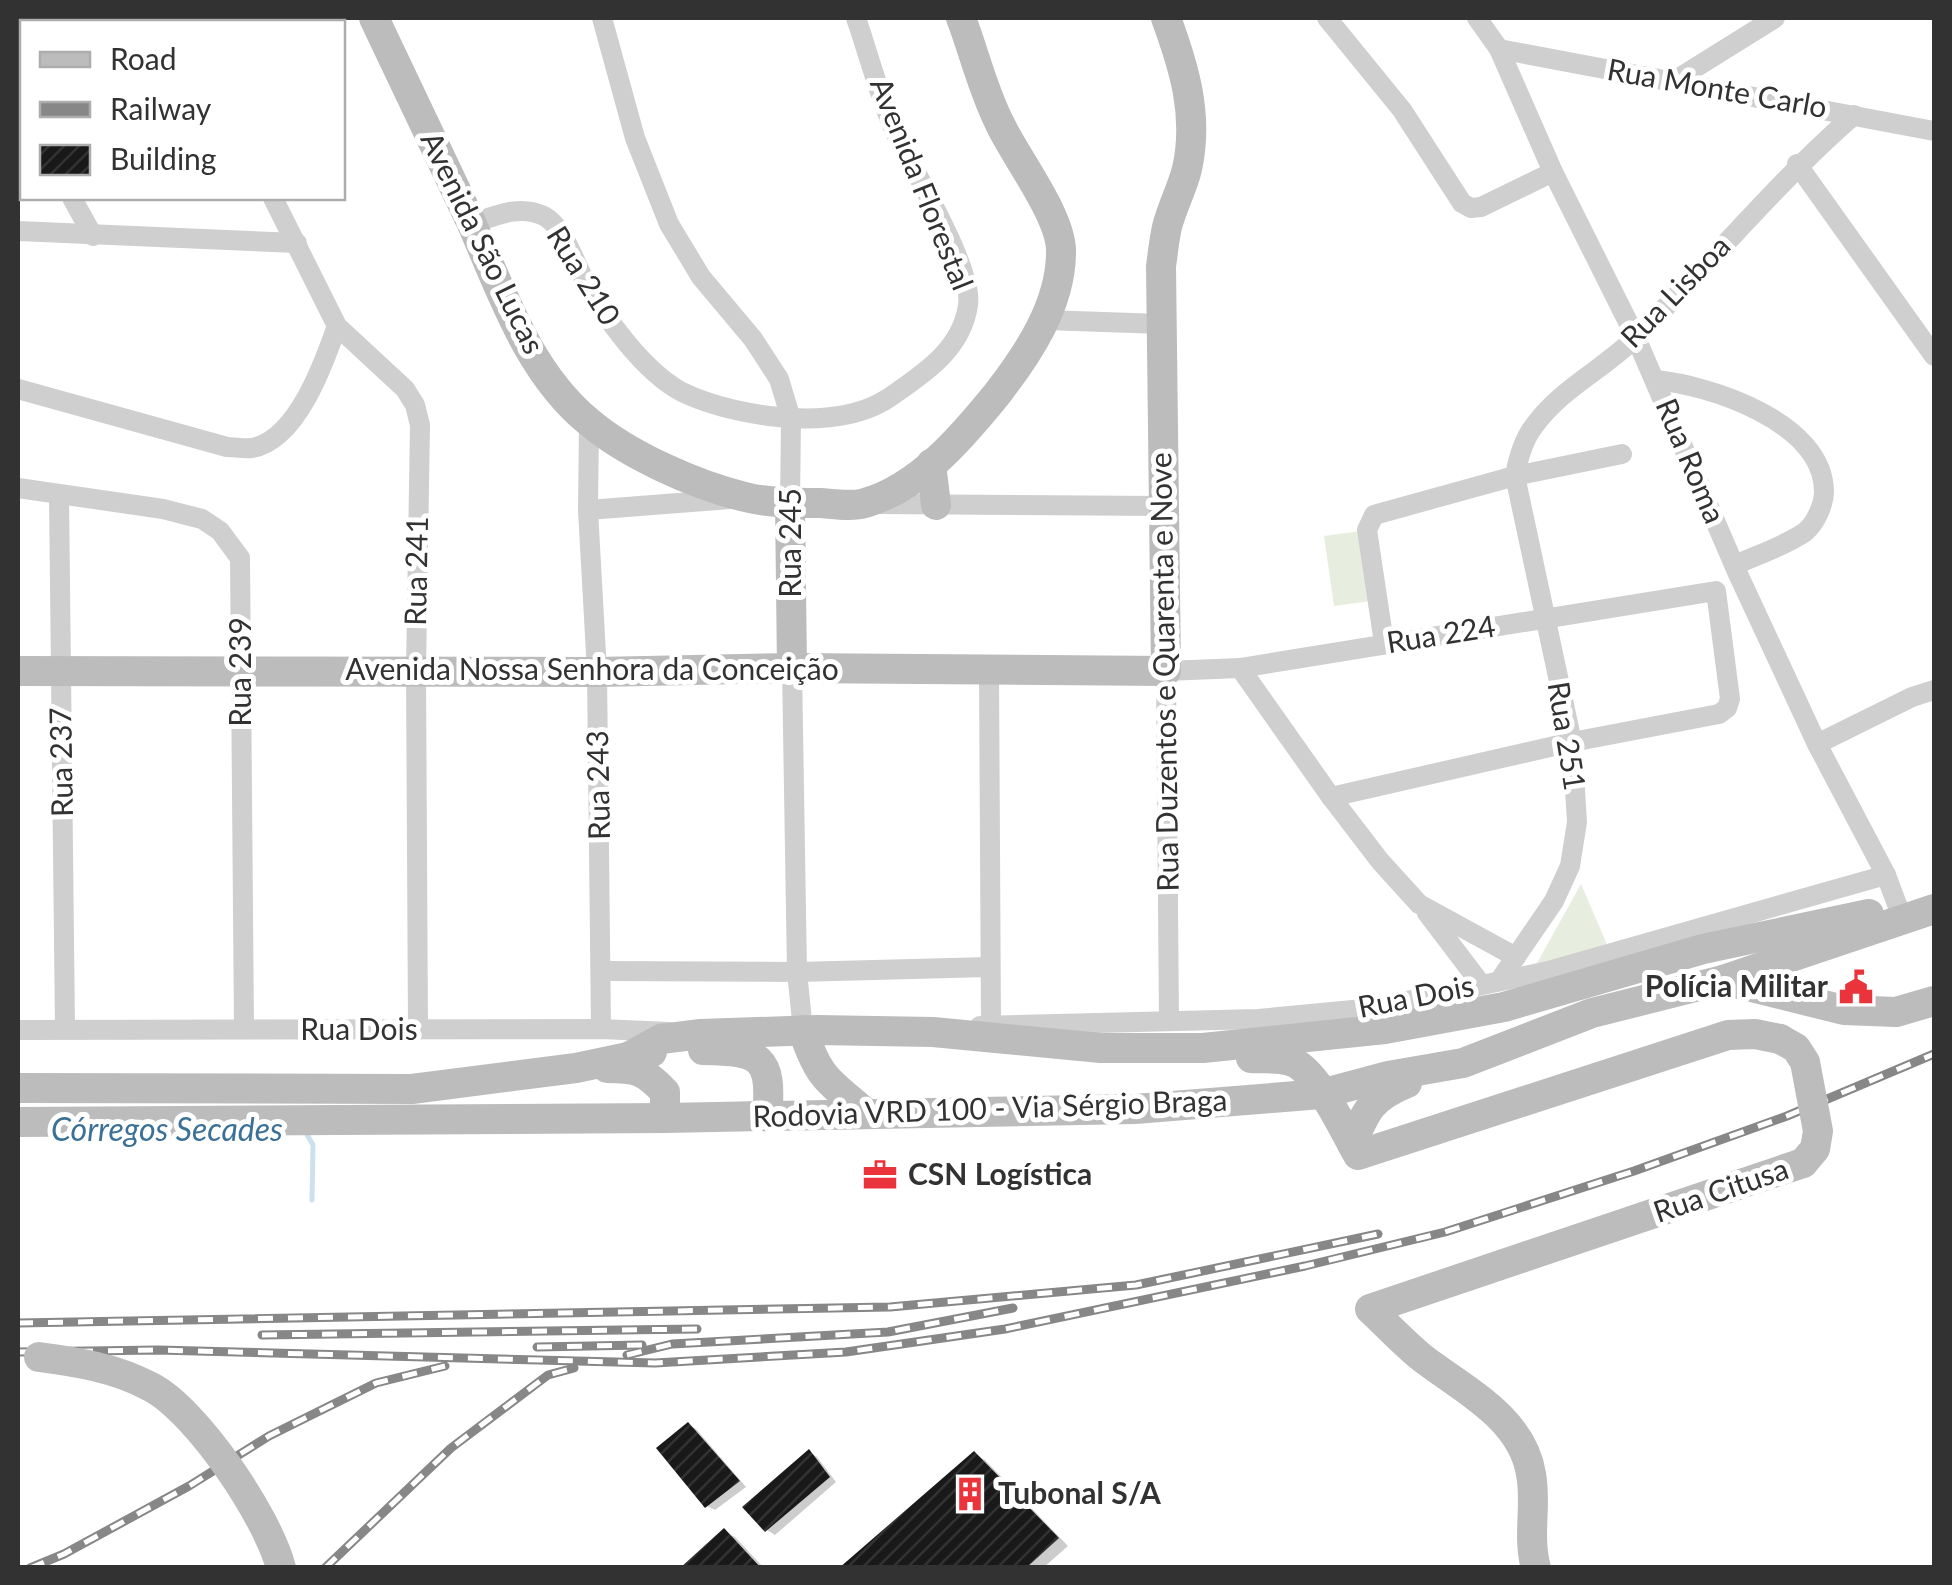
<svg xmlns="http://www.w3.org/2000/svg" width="1952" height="1585" viewBox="0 0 1952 1585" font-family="Lato,sans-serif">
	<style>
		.park { fill: #e7eee0 }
		.shadow { fill: #0003 }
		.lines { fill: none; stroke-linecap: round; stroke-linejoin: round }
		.stream { stroke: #cce0ee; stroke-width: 5 }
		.building { fill: url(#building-hatch) }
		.street { stroke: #cfcfcf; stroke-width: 20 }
		.secondary { stroke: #bcbcbc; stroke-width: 30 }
		.rail-casing { stroke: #878787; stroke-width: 9 }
		.rail { stroke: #fff; stroke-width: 5; stroke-dasharray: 15; stroke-linecap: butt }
		.secondary-bridge { stroke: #bcbcbc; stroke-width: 30 }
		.labels { text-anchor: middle; stroke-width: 10; stroke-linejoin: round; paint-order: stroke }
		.street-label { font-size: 30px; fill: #323232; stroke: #fff }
		.poi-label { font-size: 30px; font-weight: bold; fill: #323232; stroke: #fff; text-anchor: start }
		.water-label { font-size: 32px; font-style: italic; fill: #3c7197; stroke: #fff }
	</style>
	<defs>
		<pattern id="building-hatch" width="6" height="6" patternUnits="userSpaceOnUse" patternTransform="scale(2.5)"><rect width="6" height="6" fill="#191919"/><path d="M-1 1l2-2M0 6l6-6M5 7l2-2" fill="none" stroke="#323232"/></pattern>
	</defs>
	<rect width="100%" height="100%" fill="#fff"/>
	<g class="park">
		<path d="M1361 531 1371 601 1334 606 1324 536Z"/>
		<path d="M1581 884 1608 947 1532 972Z"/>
	</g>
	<g class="shadow">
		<path d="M688 1425 696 1429 746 1487 715 1510 707 1506Z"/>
		<path d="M809 1452 817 1457 836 1482 775 1535 767 1530Z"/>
		<path d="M974 1454 985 1460 1068 1546 1043 1568H842Z"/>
		<path d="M724 1531 735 1537 764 1568H684Z"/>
	</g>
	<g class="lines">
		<path class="stream" d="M305 1131 313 1145 312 1200"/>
	</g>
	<g class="building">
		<path d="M688 1422 740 1481 705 1508 656 1448Z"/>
		<path d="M809 1449 830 1477 765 1532 742 1507Z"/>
		<path d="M974 1451 1059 1538 1026 1568H839Z"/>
		<path d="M724 1528 761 1568H680Z"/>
	</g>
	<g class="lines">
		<g class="street">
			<path d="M180 18 183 22"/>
			<path d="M602 18 635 138 669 224 701 277 753 339 779 379 791 419 790 503"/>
			<path d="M1327 18 1402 110 1462 203 1471 208 1481 207 1553 172"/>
			<path d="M1477 18 1499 49 1553 172 1636 338 1738 574 1817 744 1886 875 1898 907"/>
			<path d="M1499 49 1934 131"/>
			<path d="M1674 81 1775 18"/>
			<path d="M18 99 22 108"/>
			<path d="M1797 164 1934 356"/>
			<path d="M72 198 93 236"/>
			<path d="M273 198 337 326 405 389 415 405 420 425 416 671 418 1030"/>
			<path d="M471 224C495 216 519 204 544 216 564 227 573 259 584 279 603 316 644 372 682 392 709 405 740 412 769 416 806 421 854 420 887 399 922 375 962 350 968 305 974 267 909 165 892 125 878 91 868 53 856 18"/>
			<path d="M18 231 297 243"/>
			<path d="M1045 320 1162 324"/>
			<path d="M1655 380C1710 385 1823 422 1824 491 1824 504 1816 523 1805 532 1785 546 1757 555 1735 565"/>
			<path d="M18 389 227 447C235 447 244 449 252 448 297 440 324 363 337 326"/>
			<path d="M589 422 588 510 597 672 601 1029"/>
			<path d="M18 488 163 509 202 519 220 531 240 558 244 1029"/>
			<path d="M59 495 65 1029"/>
			<path d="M874 504 1162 506"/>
			<path d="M588 510 730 499"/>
			<path d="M1384 643 1367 530 1374 515 1515 476 1622 454"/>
			<path d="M792 668 797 972 803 1030"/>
			<path d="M1240 668 1331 797 1380 861 1419 904 1516 957"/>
			<path d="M989 671 991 1024"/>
			<path d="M1817 744 1912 697 1934 690"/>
			<path d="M1427 913 1481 984"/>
			<path d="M602 971 797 972 989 967"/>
			<path d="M1500 980 1554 901 1570 866 1577 822 1572 742 1515 476C1518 459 1523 440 1534 426 1561 388 1606 368 1638 335 1712 262 1775 184 1854 115"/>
			<path d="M1169 1021 1166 671 1240 668 1716 591 1730 699 1727 708 1719 714 1572 742 1331 797"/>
			<path d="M980 1026 1258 1019 1374 1008 1548 971 1886 875"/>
			<path d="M18 1030 601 1029 669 1032"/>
		</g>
		<g class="secondary">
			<path d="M374 18C406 86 439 154 471 222 502 292 528 372 589 422 628 455 695 485 745 497 769 503 795 503 820 503 834 504 852 507 865 503 919 488 963 436 997 394 1028 354 1061 305 1061 252 1062 217 1016 158 1000 124 983 91 974 52 961 18"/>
			<path d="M931 464 936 505"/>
			<path d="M790 503 792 668"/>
			<path d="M18 671 597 672 792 668 1166 671 1161 266C1163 253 1164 240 1167 227 1172 207 1182 189 1187 169 1199 115 1184 67 1166 18"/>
			<path d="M1723 980 1844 1010 1896 1012 1934 1001"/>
			<path d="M803 1030C819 1080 829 1081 867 1114"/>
			<path d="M703 1050C760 1051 773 1056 767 1116"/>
			<path d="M632 1055 661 1039 701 1034 817 1030 933 1032 1101 1048H1203L1385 1029 1504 1007 1703 949 1869 914"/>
			<path d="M1251 1058C1264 1059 1278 1057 1290 1061 1316 1068 1344 1131 1358 1155L1728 1035 1755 1034 1780 1039"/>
			<path d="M607 1068C637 1068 644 1070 665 1092V1118"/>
			<path d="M18 1088 412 1089 576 1068 652 1052"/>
			<path d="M18 1122 665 1118 1135 1109 1321 1094 1388 1076 1463 1063 1592 1013 1723 980 1934 909"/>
			<path d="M1352 1144C1366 1110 1372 1097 1407 1083"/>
			<path d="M1536 1568C1527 1536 1537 1505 1531 1474 1522 1417 1462 1389 1421 1357 1403 1342 1387 1325 1370 1309L1803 1163"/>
		</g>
		<g class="rail-casing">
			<g id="rail">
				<path d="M18 1323 890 1307 1136 1285 1378 1234"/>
				<path d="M262 1335 697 1329"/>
				<path d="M537 1347 642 1345"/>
				<path d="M18 1352 158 1350 655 1363 846 1352 1005 1329 1305 1266 1445 1232 1634 1171 1787 1116 1934 1054"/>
				<path d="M627 1355 672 1344 888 1332 1013 1308"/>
				<path d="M30 1568 64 1554 189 1486 269 1436 376 1383 445 1366"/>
				<path d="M325 1568 451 1448 548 1375 574 1368"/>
			</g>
		</g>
		<use href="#rail" class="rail"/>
		<g class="secondary-bridge">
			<path d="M1780 1039 1796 1048 1805 1062 1818 1131 1815 1149 1803 1163"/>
			<path d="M39 1357C77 1362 116 1368 151 1387 197 1411 268 1517 281 1568"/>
		</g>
	</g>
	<defs>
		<g id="civic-bare" transform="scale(2.7)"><path d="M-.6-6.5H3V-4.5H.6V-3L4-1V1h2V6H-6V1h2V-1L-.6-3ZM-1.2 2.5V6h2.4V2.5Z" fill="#ea333b" stroke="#fff" stroke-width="2.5" paint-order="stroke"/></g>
		<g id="office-bare" transform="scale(2.7)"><path d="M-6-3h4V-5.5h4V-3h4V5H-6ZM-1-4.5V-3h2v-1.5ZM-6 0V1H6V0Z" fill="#ea333b" stroke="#fff" stroke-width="2.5" paint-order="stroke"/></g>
		<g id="building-bare" transform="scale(2.7)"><path d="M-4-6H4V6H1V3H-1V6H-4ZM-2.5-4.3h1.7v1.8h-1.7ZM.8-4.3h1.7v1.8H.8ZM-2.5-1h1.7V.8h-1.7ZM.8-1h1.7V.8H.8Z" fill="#ea333b" stroke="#fff" stroke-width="2.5" paint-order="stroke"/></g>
	</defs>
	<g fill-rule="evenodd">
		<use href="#civic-bare" x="1856" y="987"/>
		<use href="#office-bare" x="880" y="1175"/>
		<use href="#building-bare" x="970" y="1494"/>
	</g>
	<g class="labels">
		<g class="street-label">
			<text transform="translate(1717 89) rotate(10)" y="10">Rua Monte Carlo</text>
			<text transform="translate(921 184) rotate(68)" y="10">Avenida Florestal</text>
			<text transform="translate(482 243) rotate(64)" y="10">Avenida São Lucas</text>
			<text transform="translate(583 276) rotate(58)" y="10">Rua 210</text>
			<text transform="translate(1676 292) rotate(-46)" y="10">Rua Lisboa</text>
			<text transform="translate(1690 461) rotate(67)" y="10">Rua Roma</text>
			<text transform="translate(791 543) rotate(-90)" y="10">Rua 245</text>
			<text transform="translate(417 571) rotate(-89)" y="10">Rua 241</text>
			<text transform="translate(1441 635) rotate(-9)" y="10">Rua 224</text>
			<text x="592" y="680">Avenida Nossa Senhora da Conceição</text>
			<text transform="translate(241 672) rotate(-90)" y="10">Rua 239</text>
			<text transform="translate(1165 672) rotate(-91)" y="10">Rua Duzentos e Quarenta e Nove</text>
			<text transform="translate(1566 736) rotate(81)" y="10">Rua 251</text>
			<text transform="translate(62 762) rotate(-91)" y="10">Rua 237</text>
			<text transform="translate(599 785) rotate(-91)" y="10">Rua 243</text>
			<text transform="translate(1416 997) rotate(-11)" y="10">Rua Dois</text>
			<text x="359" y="1040">Rua Dois</text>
			<text transform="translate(990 1109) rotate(-2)" y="10">Rodovia VRD 100 - Via Sérgio Braga</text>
			<text transform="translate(1721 1191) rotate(-19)" y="10">Rua Citusa</text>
		</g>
		<g class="poi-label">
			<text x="1828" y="997" text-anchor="end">Polícia Militar</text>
			<text x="908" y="1185">CSN Logística</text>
			<text x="998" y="1504">Tubonal S/A</text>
		</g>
		<g class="water-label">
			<text x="167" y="1141">Córregos Secades</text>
		</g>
	</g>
	<rect width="1952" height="1585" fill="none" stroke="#323232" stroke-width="40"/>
	<rect x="20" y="20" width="325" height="180" fill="#ffffff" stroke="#adadad" stroke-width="2.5"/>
	<rect x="40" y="52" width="50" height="15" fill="#bcbcbc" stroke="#adadad" stroke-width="2.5"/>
	<text x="110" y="70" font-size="30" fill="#323232">Road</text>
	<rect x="40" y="102" width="50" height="15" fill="#878787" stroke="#adadad" stroke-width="2.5"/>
	<text x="110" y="120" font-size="30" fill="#323232">Railway</text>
	<rect x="40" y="145" width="50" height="30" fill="url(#building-hatch)" stroke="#adadad" stroke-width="2.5"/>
	<text x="110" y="170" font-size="30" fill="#323232">Building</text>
</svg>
